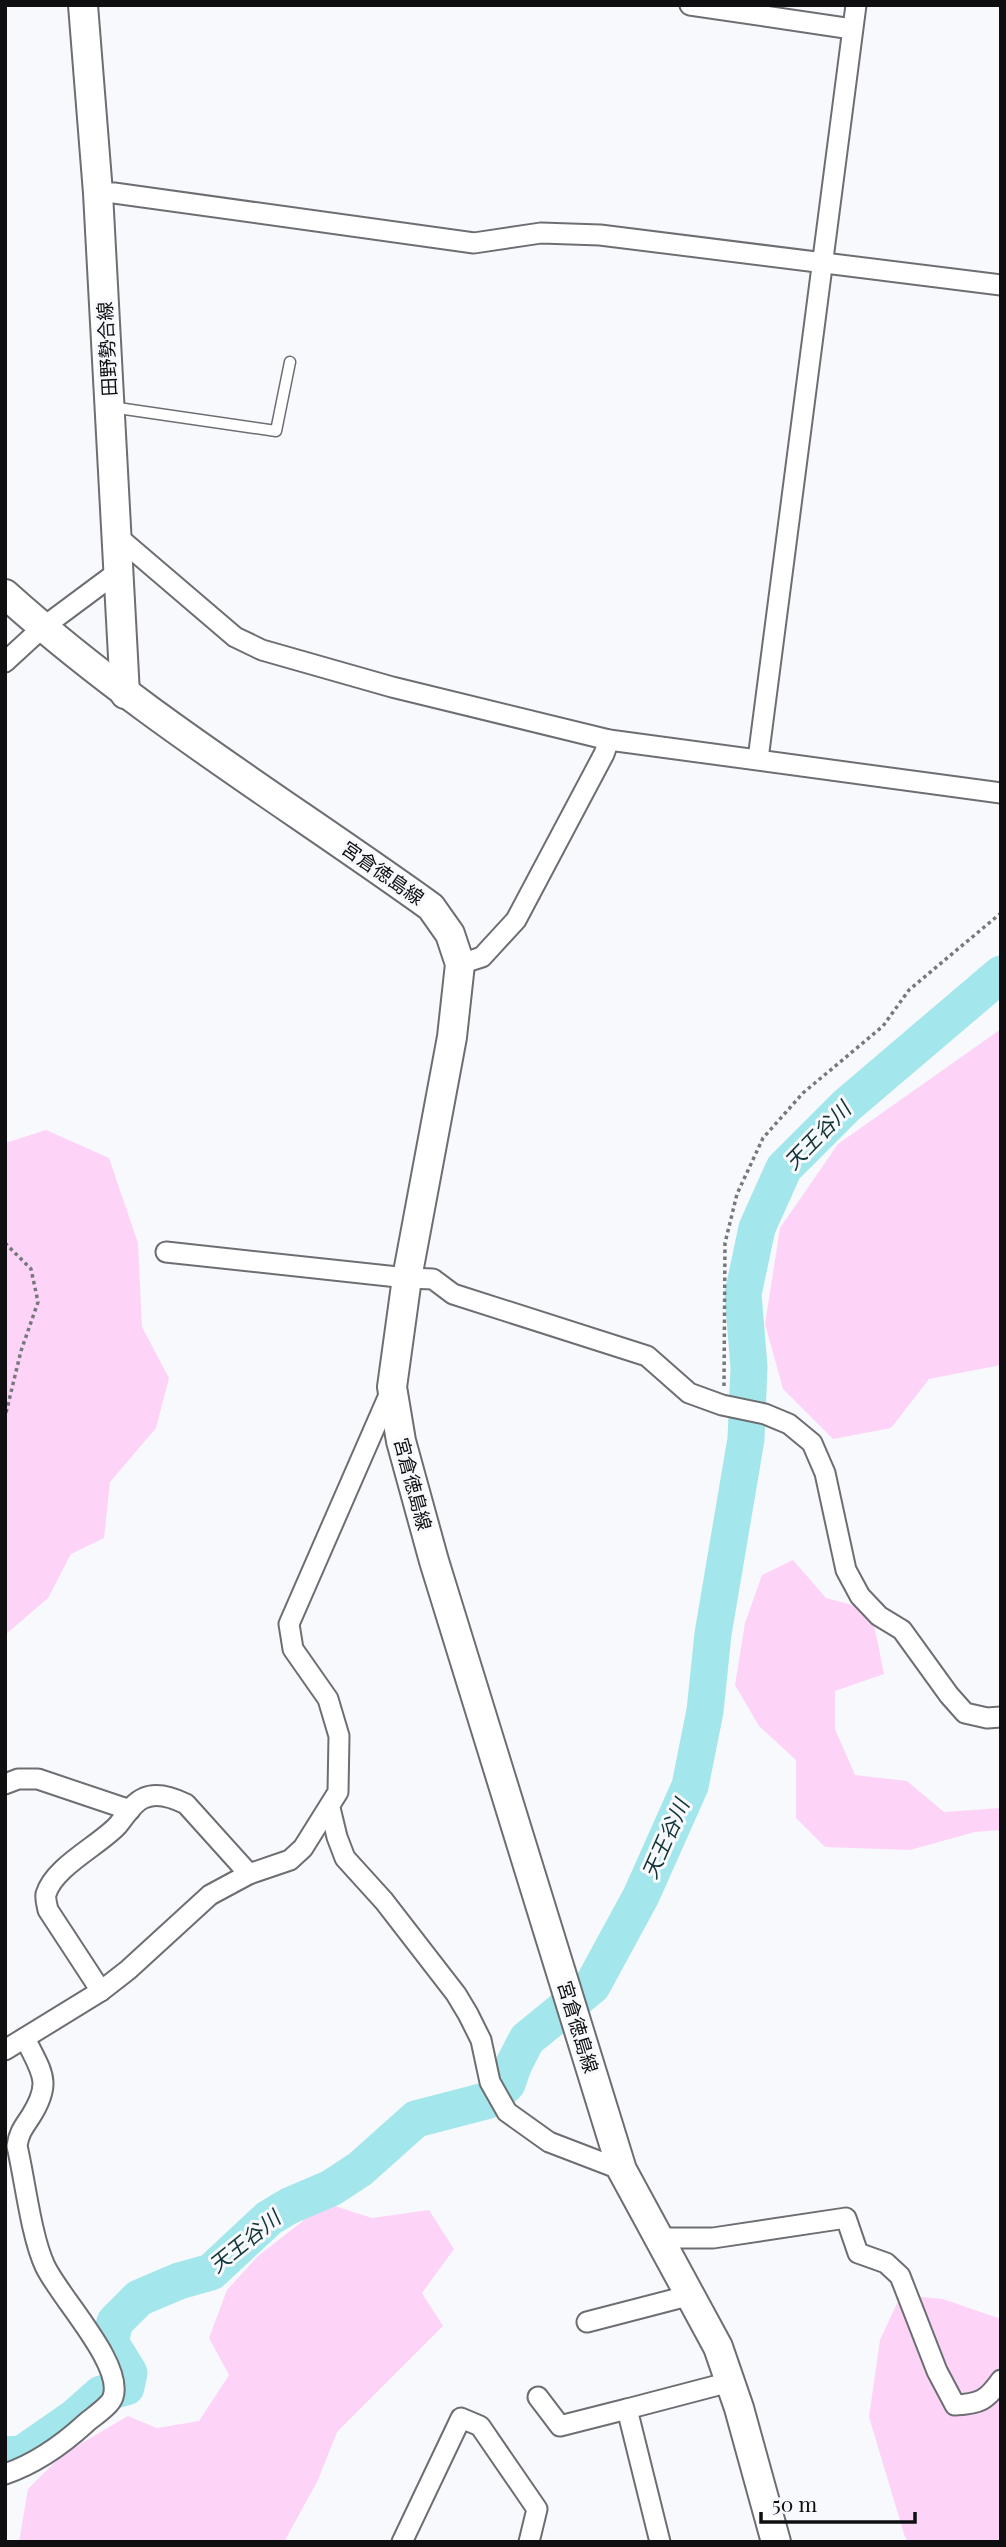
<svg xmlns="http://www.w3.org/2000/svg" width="1006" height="2547" viewBox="0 0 1006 2547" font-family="'Playfair Display','Noto Sans JP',serif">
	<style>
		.green { fill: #fdd4f7 }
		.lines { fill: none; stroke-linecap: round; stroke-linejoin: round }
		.river { stroke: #a3e7ec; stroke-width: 37 }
		.service-casing { stroke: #6c6e72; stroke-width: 13 }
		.minor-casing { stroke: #6c6e72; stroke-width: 23 }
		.secondary-casing { stroke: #6c6e72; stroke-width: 32 }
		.path { stroke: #77787b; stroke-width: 3.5; stroke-dasharray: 3.5 3.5; stroke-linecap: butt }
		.service { stroke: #fff; stroke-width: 10 }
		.minor { stroke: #fff; stroke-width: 19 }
		.secondary { stroke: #fff; stroke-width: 28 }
		.labels { text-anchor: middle; stroke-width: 6; stroke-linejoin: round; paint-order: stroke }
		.street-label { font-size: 19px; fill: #0f0f11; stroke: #f7f9fd }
		.water-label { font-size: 21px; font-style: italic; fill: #123437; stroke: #f7f9fd }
	</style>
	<rect width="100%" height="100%" fill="#f7f9fd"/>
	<g class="green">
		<path d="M1001 1029V1365L929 1379 891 1428 833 1439 783 1389 765 1324 780 1228 838 1144Z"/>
		<path d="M46 1130 109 1158 138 1243 142 1327 169 1378 156 1428 110 1482 104 1538 71 1554 48 1598 5 1635V1143Z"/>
		<path d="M793 1560 826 1598 871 1610 884 1674 835 1691V1729L855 1775 907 1781 944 1812 1001 1808V1830L975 1832 910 1850 825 1847 796 1818V1760L759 1726 735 1685 745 1623 762 1575Z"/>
		<path d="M326 2203 372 2218 429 2210 454 2249 422 2293 443 2326 337 2432 318 2480 284 2542H19L28 2489 63 2454 128 2416 157 2428 199 2421 229 2375 209 2338 227 2290 258 2256Z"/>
		<path d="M901 2295 943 2299 1001 2319V2542H909L905 2537 869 2417 880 2340Z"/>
	</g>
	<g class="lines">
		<path class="river" d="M5 2455 22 2454 74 2418 101 2394 126 2387 129 2373 110 2342 115 2322 139 2298 179 2281 211 2272 269 2218 289 2206 331 2188 360 2169 416 2119 489 2100 507 2084 514 2064 527 2039 592 1986 641 1896 690 1786 705 1711 713 1634 746 1439 749 1367 743 1294 757 1228 784 1168 846 1106 1001 974"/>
		<g class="service-casing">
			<path id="service" d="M111 407 276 431 290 362"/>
		</g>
		<g class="minor-casing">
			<g id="minor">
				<path d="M690 5 852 29"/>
				<path d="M98 193H114L474 243 541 233 600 235 1001 285"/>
				<path d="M118 537 235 637 262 650 392 687 609 740 1001 793"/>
				<path d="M5 662 42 628 120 570"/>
				<path d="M758 759 856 5"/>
				<path d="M460 964 482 957 516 920 604 754 609 740"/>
				<path d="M166 1252 407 1278 433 1279 453 1294 647 1356 689 1393 722 1405 765 1414 789 1424 812 1443 825 1473 846 1570 860 1596 879 1616 902 1630 949 1695 965 1713 987 1718 1001 1717"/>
				<path d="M5 1784 18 1779H38L130 1810"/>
				<path d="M330 1808 337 1837 345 1858 384 1901 456 1994 468 2014 481 2040 490 2082 507 2112 549 2142 622 2170"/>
				<path d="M101 1991 48 1910C47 1905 45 1899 46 1894 54 1867 98 1846 117 1826 125 1817 132 1803 144 1798 157 1792 174 1798 186 1804L249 1874"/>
				<path d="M5 2050 101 1991 128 1970 210 1895 249 1874 290 1860 303 1848 338 1792 339 1736 328 1699 293 1649 289 1624 392 1388"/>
				<path d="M660 2238H713L846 2218 858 2253 886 2263 900 2276 937 2371 955 2405C980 2404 987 2400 1001 2380"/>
				<path d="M587 2322 691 2295"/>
				<path d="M538 2397 560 2426 627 2409"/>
				<path d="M5 2474C35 2464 63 2444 86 2423 94 2416 110 2406 113 2397 124 2364 60 2298 45 2266 31 2236 25 2180 17 2146 19 2132 24 2127 31 2116 53 2081 41 2072 25 2038"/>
				<path d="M402 2542 461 2418 480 2426 537 2509 529 2542"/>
				<path d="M660 2542 627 2409 730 2382"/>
			</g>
		</g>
		<g class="secondary-casing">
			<g id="secondary">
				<path d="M83 5 98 193 125 694"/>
				<path d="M5 594C136 712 288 804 431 907L450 934 460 964 452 1037 407 1278 392 1387 401 1441 434 1561 622 2170 718 2347 739 2408 776 2542"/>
			</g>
		</g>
		<g class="path">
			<path d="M5 1243 31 1269 38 1302 21 1351 5 1417"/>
			<path d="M724 1386 725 1243 737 1194 763 1138 803 1093 883 1026 909 990 1001 913"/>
		</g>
		<use href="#service" class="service"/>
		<use href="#minor" class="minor"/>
		<use href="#secondary" class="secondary"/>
	</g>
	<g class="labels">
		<g class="street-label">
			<text transform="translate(107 349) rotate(-93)" y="7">田野勢合線</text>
			<text transform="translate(383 873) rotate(35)" y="7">宮倉徳島線</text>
			<text transform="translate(413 1484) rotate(75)" y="7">宮倉徳島線</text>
			<text transform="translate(578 2027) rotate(73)" y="7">宮倉徳島線</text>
		</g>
		<g class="water-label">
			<text transform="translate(818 1136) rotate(-46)" y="7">天王谷川</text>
			<text transform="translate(666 1839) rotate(-66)" y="7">天王谷川</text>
			<text transform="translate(245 2242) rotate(-39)" y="7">天王谷川</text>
		</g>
	</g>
	<rect width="1006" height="2547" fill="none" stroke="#0f0f11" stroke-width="14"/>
	<path d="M761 2512v10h154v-10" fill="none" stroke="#0f0f11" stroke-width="3.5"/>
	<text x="772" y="2512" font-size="21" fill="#0f0f11" stroke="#f7f9fd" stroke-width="5" paint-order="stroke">50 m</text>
</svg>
